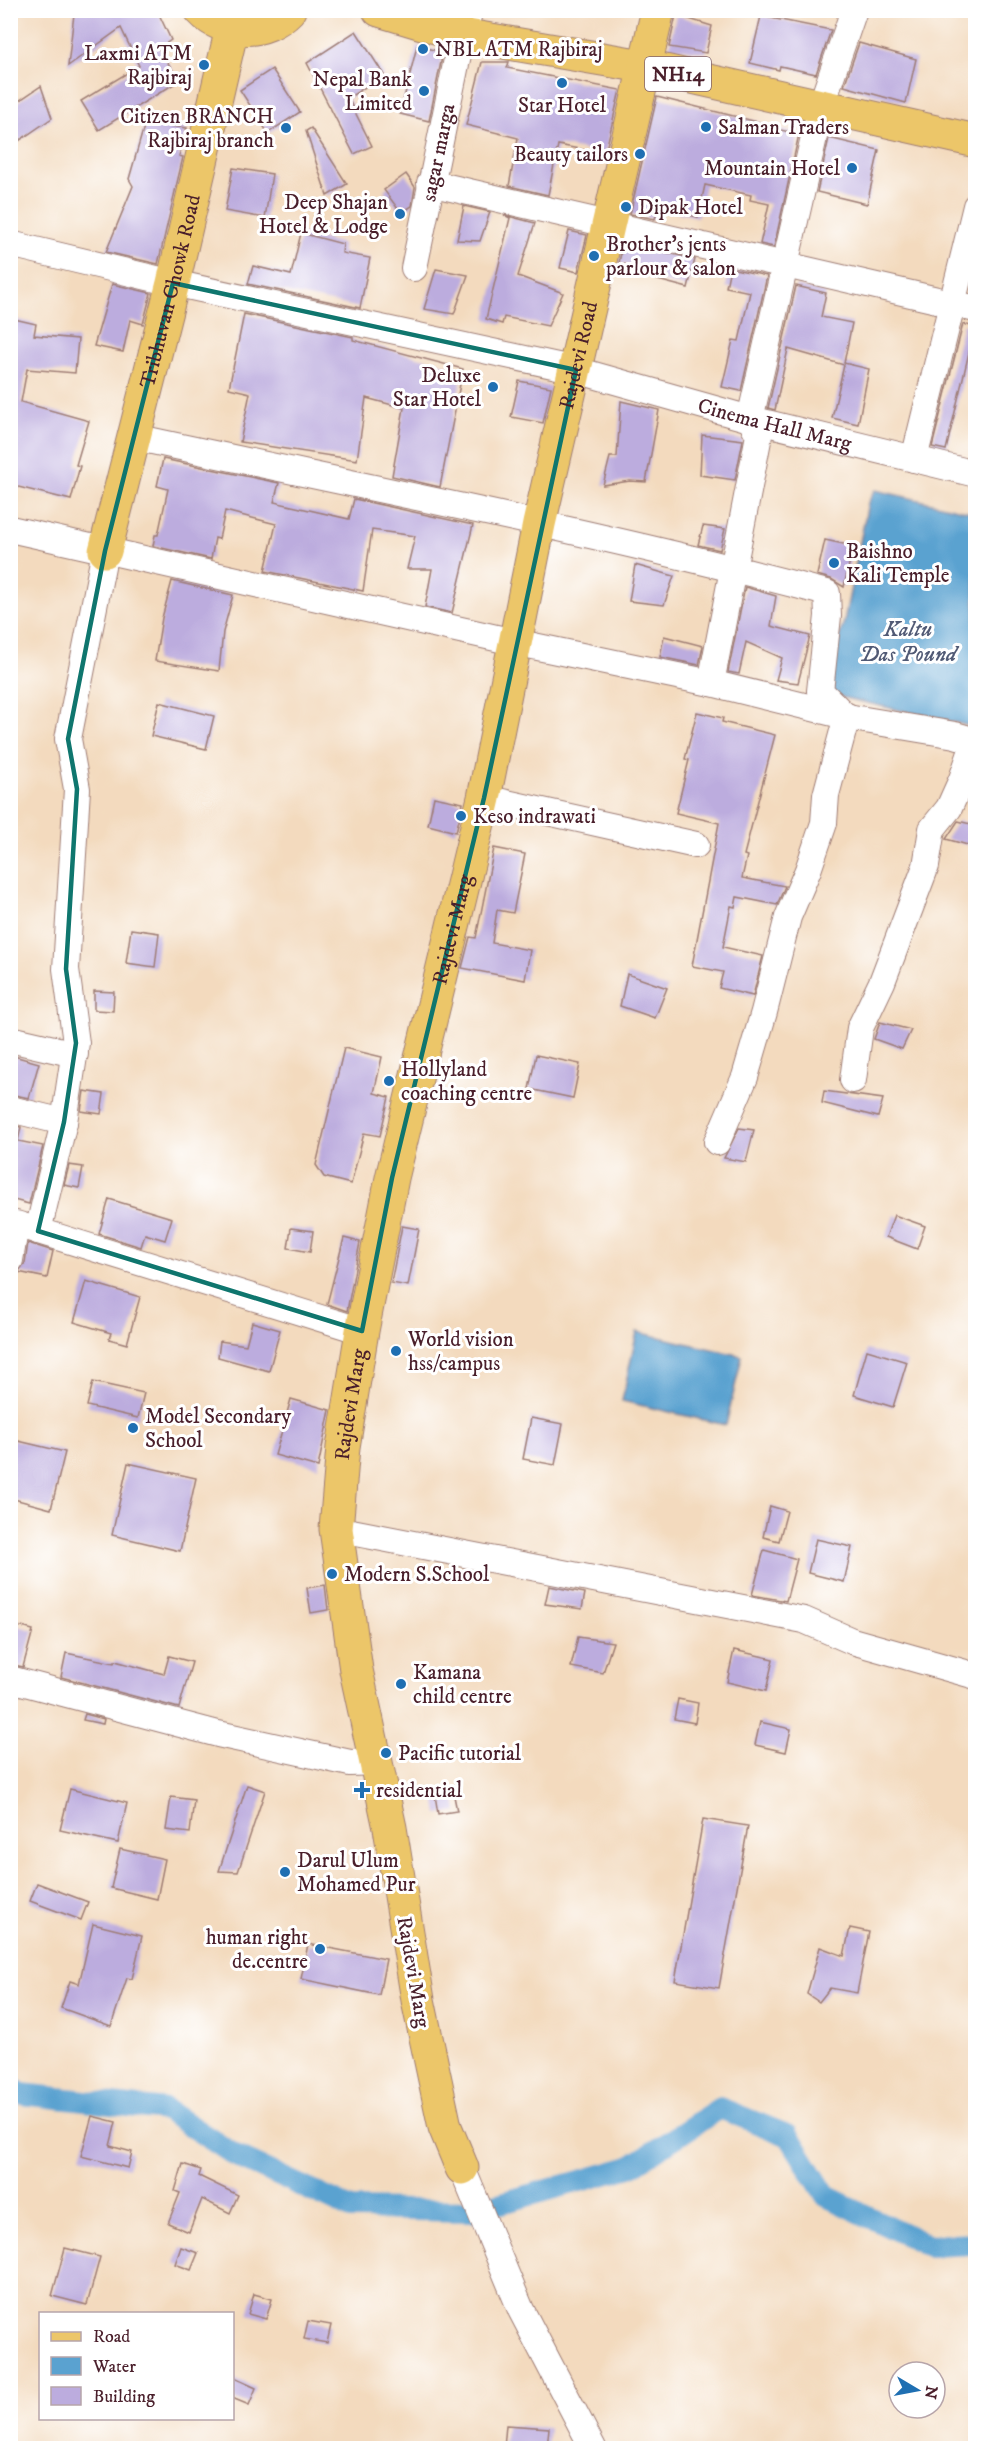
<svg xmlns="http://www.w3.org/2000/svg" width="986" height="2459" viewBox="0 0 986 2459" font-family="'IM FELL DW Pica',serif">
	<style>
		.water { fill: #5aa2d0; stroke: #52607e; stroke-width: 1.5 }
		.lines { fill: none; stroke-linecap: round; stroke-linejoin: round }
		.canal { stroke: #5aa2d0; stroke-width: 22 }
		.building { fill: #bcacde }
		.minor-casing { stroke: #9e7c74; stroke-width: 28 }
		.major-casing { stroke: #9e7c74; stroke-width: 35 }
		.minor { stroke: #fff; stroke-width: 26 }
		.major { stroke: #ecc669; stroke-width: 33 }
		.marked { fill: none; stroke: #0f766e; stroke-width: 4.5; stroke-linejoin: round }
		.poi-dot { fill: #1f6fb2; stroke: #fff; stroke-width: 2 }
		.labels { text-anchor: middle; stroke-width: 6; stroke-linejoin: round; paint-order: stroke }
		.shield { fill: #fff; stroke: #80626b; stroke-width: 1.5 }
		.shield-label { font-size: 20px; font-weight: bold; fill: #4a1f2b }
		.poi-label { font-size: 21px; fill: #4a1f2b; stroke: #fff; text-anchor: start }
		.street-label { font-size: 21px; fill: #4a1f2b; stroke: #fff }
		.water-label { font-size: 22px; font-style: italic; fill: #515a75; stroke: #fff }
	</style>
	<rect width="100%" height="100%" fill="#fff"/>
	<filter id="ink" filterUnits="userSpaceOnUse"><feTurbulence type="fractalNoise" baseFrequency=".0167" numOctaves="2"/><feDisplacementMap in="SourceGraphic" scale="12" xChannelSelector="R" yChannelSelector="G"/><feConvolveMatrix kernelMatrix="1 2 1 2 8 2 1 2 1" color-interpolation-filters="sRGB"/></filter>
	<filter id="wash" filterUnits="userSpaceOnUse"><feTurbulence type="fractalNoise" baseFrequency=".008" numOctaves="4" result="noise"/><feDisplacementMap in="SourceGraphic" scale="24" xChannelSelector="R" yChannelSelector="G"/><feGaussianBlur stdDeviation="1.35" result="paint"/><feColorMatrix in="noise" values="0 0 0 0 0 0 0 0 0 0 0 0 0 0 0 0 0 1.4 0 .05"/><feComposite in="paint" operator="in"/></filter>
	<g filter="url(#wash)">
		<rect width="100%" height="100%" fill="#f3dabe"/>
		<g class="water">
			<path d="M875 490 975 513V727L832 695 824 685 844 622 868 503Z"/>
			<path d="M637 1332 742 1356 726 1425 622 1401Z"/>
		</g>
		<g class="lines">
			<path class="canal" d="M10 2087 22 2094 166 2110 236 2156 351 2209 473 2211 630 2167 720 2108 789 2136 826 2196 929 2246 976 2244"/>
		</g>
		<g id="blocks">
			<g class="building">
				<path d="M81 10H157L171 40 159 48 179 81 99 130 81 101 139 66 121 28 68 66 74 14Z"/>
				<path d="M676 15 712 26 706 53 669 47Z"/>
				<path d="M761 16 831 30 816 74 780 66 779 70 750 63Z"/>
				<path d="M356 31 384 75 348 98 372 146 354 154 307 63Z"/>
				<path d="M859 43 916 59 906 103 844 86Z"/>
				<path d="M417 46 443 52 429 121 400 114Z"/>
				<path d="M482 62H509L507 68 620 90 605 154 558 145 548 195 509 186 518 138 466 125Z"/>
				<path d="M272 69 300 112 268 133 240 90Z"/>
				<path d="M41 86 52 118 10 147V107Z"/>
				<path d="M657 97 762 123V126L799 134 774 247 760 244 769 204 750 200 751 195 705 185 698 217 658 208 655 219 630 214Z"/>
				<path d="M145 123 187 128 179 156 183 157 158 264 106 252 133 186 129 179Z"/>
				<path d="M311 128 347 184 327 196 306 131Z"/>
				<path d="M829 138 879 150 867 204 817 192Z"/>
				<path d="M233 168 272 174 265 218 225 211Z"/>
				<path d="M406 174 415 187 412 206 401 213 384 190Z"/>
				<path d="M464 206 490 212 480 241 457 240Z"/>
				<path d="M504 215 535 223 518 276 563 293 548 326 504 317 502 324 486 319 510 218Z"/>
				<path d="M569 231 587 235 578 272 560 268Z"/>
				<path d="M301 233 343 244 342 253 370 258 360 308 248 284 253 266 291 275Z"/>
				<path d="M623 243 695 259 688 288 650 278 652 271 619 263Z"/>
				<path d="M730 268 767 276 741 391 722 387 733 340 739 341 750 292 726 287Z"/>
				<path d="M436 269 468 275 454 314 424 309Z"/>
				<path d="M112 284 151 293 143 324 130 320 123 352 94 346Z"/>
				<path d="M796 286 826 293 821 317 852 323 844 363 869 369 858 424 832 418 844 365 788 349 775 410 768 408Z"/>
				<path d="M244 314 353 337V340L463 369 440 487 392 476 404 408 366 398 357 460 240 442 250 393 229 388Z"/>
				<path d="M10 318 36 324 34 335 78 339 75 373 27 369 21 402 89 421 76 465 80 466 71 500 10 485Z"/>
				<path d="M963 324 975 327 946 450 932 447Z"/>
				<path d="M519 381 551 387 543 423 511 417Z"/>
				<path d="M621 401 659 410 646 482 630 481 603 485 610 457H617Z"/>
				<path d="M702 435 743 440 735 480 700 475Z"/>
				<path d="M163 459 279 483 274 502 349 519 354 499 473 525 452 613 425 607 432 569H407L415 536 372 530 363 591 265 571 276 524 225 511 219 539 215 538 211 559 153 546 155 535H158L168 489 157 486Z"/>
				<path d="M703 526 725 529 720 550 698 545Z"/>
				<path d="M825 540 853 546 844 587 831 579 817 575Z"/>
				<path d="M635 565 674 576 664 605 629 601Z"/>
				<path d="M172 581 233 595 223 632 219 671 155 661 162 618Z"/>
				<path d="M745 587 776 596 771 626 810 636 798 683 776 680 782 658 746 642 739 674 728 672Z"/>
				<path d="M664 636 703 646 699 665 660 657Z"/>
				<path d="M159 702 214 716 206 749 151 736Z"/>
				<path d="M697 712 723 718 722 722 775 735 744 855 747 856 742 878 785 886 777 905 737 897 735 907 731 906 723 947 763 956 753 996 719 988 723 972 692 966 719 823 676 813 689 760 685 759Z"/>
				<path d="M434 797 463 803 456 832 428 825Z"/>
				<path d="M958 821 975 825V847L946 839Z"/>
				<path d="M494 848 525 854 513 913 497 910 492 943 530 950 525 980 462 968 470 937 476 938Z"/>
				<path d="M131 929 159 933 155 967 126 963Z"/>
				<path d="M627 974 667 988 655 1018 620 1006Z"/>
				<path d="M94 991 114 992 113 1011 94 1010Z"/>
				<path d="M880 1022 911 1030 902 1049 874 1039Z"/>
				<path d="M344 1048 382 1057 374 1093 389 1097 380 1136 364 1133 351 1184 324 1177 316 1165Z"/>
				<path d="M10 1055 39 1063 29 1098 10 1094Z"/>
				<path d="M536 1055 580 1064 573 1098 529 1089Z"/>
				<path d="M84 1091 104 1094 101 1114 81 1111Z"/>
				<path d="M824 1091 883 1099 878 1117 822 1103Z"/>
				<path d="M10 1125 21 1127 18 1141 43 1146 29 1204 10 1199Z"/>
				<path d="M739 1128 754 1130 746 1162 724 1158Z"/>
				<path d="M69 1165 83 1167 79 1188 64 1185Z"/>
				<path d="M109 1199 172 1218 165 1240 145 1234 141 1247 99 1234Z"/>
				<path d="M894 1215 925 1226 917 1249 886 1237Z"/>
				<path d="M402 1226 419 1229 408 1286 391 1283Z"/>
				<path d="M291 1228 313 1231 310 1252 288 1248Z"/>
				<path d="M344 1238 360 1242 347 1311 327 1304Z"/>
				<path d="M28 1243 53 1251 47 1278 18 1272 25 1263Z"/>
				<path d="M86 1281 140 1297 127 1344 109 1339 111 1333 74 1322Z"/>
				<path d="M252 1322 280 1330 269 1371 218 1357 220 1341 246 1345Z"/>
				<path d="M867 1350 907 1362 893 1407 854 1395Z"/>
				<path d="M93 1382 144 1393 138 1418 87 1406Z"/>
				<path d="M291 1399 330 1410 318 1467 275 1455Z"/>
				<path d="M531 1418 563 1424 555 1465 523 1459Z"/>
				<path d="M10 1439 65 1452 51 1509 10 1498Z"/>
				<path d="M128 1463 196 1478 180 1551 112 1535Z"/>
				<path d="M770 1506 787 1511 779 1541 763 1537Z"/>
				<path d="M816 1539 852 1547 844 1582 808 1573Z"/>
				<path d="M764 1550 797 1559 786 1601 752 1595Z"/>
				<path d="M325 1585 328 1610 311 1613 307 1588Z"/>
				<path d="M549 1586 585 1593 582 1609 545 1604Z"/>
				<path d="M10 1624 33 1630 23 1667 10 1664Z"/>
				<path d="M578 1637 613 1642 603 1673 571 1667Z"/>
				<path d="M734 1650 773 1659 766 1691 727 1682Z"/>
				<path d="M66 1653 114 1663 115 1661 164 1674 169 1656 192 1662 179 1708 61 1677Z"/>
				<path d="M678 1699 698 1703 695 1723 674 1719Z"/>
				<path d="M85 1714 104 1719 103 1724 83 1720Z"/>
				<path d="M760 1722 791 1729 786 1752 755 1745Z"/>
				<path d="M247 1785 265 1791 238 1872 219 1871Z"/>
				<path d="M70 1789 127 1803 118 1843 60 1830Z"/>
				<path d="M453 1791 457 1811 438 1814 435 1795Z"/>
				<path d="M171 1797 194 1800 190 1833 166 1830Z"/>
				<path d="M703 1819 748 1826 719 1988 675 1981Z"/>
				<path d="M120 1849 165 1859 157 1899 111 1888Z"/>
				<path d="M37 1883 88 1902 81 1920 30 1901Z"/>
				<path d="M93 1924 142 1936 132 1979 127 1978 111 2026 61 2008 70 1981 79 1984Z"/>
				<path d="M850 1928 869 1932 857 1993 830 1988 819 2002 807 1994 820 1947 844 1956Z"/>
				<path d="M308 1944 386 1959 379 1995 301 1979Z"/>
				<path d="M92 2116 116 2122 110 2146 132 2152 128 2168 81 2156Z"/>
				<path d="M183 2164 201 2170 199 2176 238 2195 230 2213 202 2199 189 2232 168 2223 180 2193 175 2191Z"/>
				<path d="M181 2247 198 2253 191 2270 175 2264Z"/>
				<path d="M65 2248 100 2257 87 2305 52 2296Z"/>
				<path d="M254 2294 272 2299 266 2319 248 2314Z"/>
				<path d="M308 2321 331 2325 327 2343 304 2339Z"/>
				<path d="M232 2377 256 2388 249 2405 232 2398Z"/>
				<path d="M506 2425 549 2428 547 2448H504Z"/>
			</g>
		</g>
	</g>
	<g filter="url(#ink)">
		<use href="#blocks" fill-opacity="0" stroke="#9e7c74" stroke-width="1.5"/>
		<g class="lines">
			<g class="minor-casing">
				<g id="minor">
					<path d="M430 183 976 309"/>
					<path id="s1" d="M10 244 173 283 576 370 750 419 976 474"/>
					<path id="s2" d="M414 268 462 35 470 10"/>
					<path d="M134 437C365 487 598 532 827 593L828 616 820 691 845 716"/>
					<path d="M914 459 976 206"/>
					<path d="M10 529 514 642 711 683 853 718 955 735 976 741"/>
					<path d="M711 683 759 435 750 419 821 106 854 10"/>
					<path d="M484 798 696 845"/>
					<path d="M10 1039 75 1054"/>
					<path d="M853 1080 860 1028 882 982 926 866 932 829 949 808 962 779 975 741"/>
					<path d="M10 1109 64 1122"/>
					<path d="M717 1142 745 1077 764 1012 788 917 808 870 824 823 826 795 847 716"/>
					<path d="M38 1231 64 1122 76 1043 66 969 77 789 68 739 105 551"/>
					<path d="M10 1260 16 1224 362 1331"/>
					<path d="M336 1529 804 1620 852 1641 976 1676"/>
					<path d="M10 1679 218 1734 350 1763 376 1762"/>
					<path d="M462 2168 521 2310 593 2448"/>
				</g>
			</g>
			<g class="major-casing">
				<g id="major">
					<path d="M201 10C225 36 266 34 289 10"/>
					<path d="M379 10 462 35 643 66 976 141"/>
					<path id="s3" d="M105 551 173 283 232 28"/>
					<path id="s4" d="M462 2168 445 2127 418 2000 390 1828 356 1670 336 1529 343 1447 362 1331 392 1178 484 798 539 524 658 10"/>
				</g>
			</g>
			<use href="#minor" class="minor"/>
			<use href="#major" class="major"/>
		</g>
	</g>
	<path class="marked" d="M173 283 576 370 484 798 392 1178 362 1331 38 1231 64 1122 76 1043 66 969 77 789 68 739 105 551Z"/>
	<g class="poi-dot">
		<circle cx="423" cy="49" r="6"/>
		<circle cx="204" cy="65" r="6"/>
		<circle cx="562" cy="83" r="6"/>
		<circle cx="424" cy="91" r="6"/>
		<circle cx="706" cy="127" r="6"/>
		<circle cx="286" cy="128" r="6"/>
		<circle cx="640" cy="154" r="6"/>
		<circle cx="852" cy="168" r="6"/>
		<circle cx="626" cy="207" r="6"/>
		<circle cx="400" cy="214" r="6"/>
		<circle cx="594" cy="256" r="6"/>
		<circle cx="493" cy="387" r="6"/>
		<circle cx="834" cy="563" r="6"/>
		<circle cx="461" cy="816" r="6"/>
		<circle cx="389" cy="1081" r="6"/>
		<circle cx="396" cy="1351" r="6"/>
		<circle cx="133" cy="1428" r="6"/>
		<circle cx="332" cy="1574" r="6"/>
		<circle cx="401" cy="1684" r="6"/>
		<circle cx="386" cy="1753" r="6"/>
		<path d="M359 1781h6v6h6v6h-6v6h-6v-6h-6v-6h6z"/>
		<circle cx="285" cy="1872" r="6"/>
		<circle cx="320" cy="1949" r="6"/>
	</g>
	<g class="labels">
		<rect class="shield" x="645" y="57" width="66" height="34" rx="4.5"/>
		<g class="shield-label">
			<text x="678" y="81">NH14</text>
		</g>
		<g class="poi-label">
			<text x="435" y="56">NBL ATM Rajbiraj</text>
			<text x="192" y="60" text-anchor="end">Laxmi ATM<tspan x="192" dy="24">Rajbiraj</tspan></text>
			<text x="412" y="86" text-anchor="end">Nepal Bank<tspan x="412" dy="24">Limited</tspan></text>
			<text x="562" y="112" text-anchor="middle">Star Hotel</text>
			<text x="274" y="123" text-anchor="end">Citizen BRANCH<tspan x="274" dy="24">Rajbiraj branch</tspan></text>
			<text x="718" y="134">Salman Traders</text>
			<text x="628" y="161" text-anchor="end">Beauty tailors</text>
			<text x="840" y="175" text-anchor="end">Mountain Hotel</text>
			<text x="388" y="209" text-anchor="end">Deep Shajan<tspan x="388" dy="24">Hotel &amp; Lodge</tspan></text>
			<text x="638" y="214">Dipak Hotel</text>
			<text x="606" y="251">Brother's jents<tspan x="606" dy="24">parlour &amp; salon</tspan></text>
			<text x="481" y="382" text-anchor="end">Deluxe<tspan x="481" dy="24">Star Hotel</tspan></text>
			<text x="846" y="558">Baishno<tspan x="846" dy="24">Kali Temple</tspan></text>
			<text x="473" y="823">Keso indrawati</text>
			<text x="401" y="1076">Hollyland<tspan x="401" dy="24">coaching centre</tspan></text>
			<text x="408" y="1346">World vision<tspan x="408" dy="24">hss/campus</tspan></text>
			<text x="145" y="1423">Model Secondary<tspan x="145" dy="24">School</tspan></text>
			<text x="344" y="1581">Modern S.School</text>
			<text x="413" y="1679">Kamana<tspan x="413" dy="24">child centre</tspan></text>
			<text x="398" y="1760">Pacific tutorial</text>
			<text x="376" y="1797">residential</text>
			<text x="297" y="1867">Darul Ulum<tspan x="297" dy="24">Mohamed Pur</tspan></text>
			<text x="308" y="1944" text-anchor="end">human right<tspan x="308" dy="24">de.centre</tspan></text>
		</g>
		<g class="street-label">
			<text dy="7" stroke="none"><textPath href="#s2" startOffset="118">sagar marga</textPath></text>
			<text dy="7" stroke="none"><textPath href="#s3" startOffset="268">Tribhuvan Chowk Road</textPath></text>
			<text dy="7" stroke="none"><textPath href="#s4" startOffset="1852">Rajdevi Road</textPath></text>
			<text dy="7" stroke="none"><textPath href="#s1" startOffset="786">Cinema Hall Marg</textPath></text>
			<text dy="7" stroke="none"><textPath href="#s4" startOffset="1264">Rajdevi Marg</textPath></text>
			<text dy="7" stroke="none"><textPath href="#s4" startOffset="778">Rajdevi Marg</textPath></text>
			<text transform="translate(414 1972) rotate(80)" y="7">Rajdevi Marg</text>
		</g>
		<g class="water-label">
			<text x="908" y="636">Kaltu<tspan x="908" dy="25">Das Pound</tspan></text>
		</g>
	</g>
	<rect width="986" height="2459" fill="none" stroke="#fff" stroke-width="36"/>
	<rect x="39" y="2312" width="195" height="108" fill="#ffffff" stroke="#b7a5aa" stroke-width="1.5"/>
	<rect x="51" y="2332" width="30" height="9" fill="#ecc669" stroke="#b7a5aa" stroke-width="1.5"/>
	<text x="93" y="2342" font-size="18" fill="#4a1f2b">Road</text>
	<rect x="51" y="2357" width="30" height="18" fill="#5aa2d0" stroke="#b7a5aa" stroke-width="1.5"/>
	<text x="93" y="2372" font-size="18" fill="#4a1f2b">Water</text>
	<rect x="51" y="2387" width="30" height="18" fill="#bcacde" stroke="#b7a5aa" stroke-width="1.5"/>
	<text x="93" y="2402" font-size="18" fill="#4a1f2b">Building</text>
	<g transform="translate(917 2390) rotate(100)"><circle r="28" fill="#ffffff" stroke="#b7a5aa" stroke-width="1.5"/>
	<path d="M0-4.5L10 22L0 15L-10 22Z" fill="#1f6fb2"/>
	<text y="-9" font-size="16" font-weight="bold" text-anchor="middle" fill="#4a1f2b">N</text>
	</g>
</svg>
